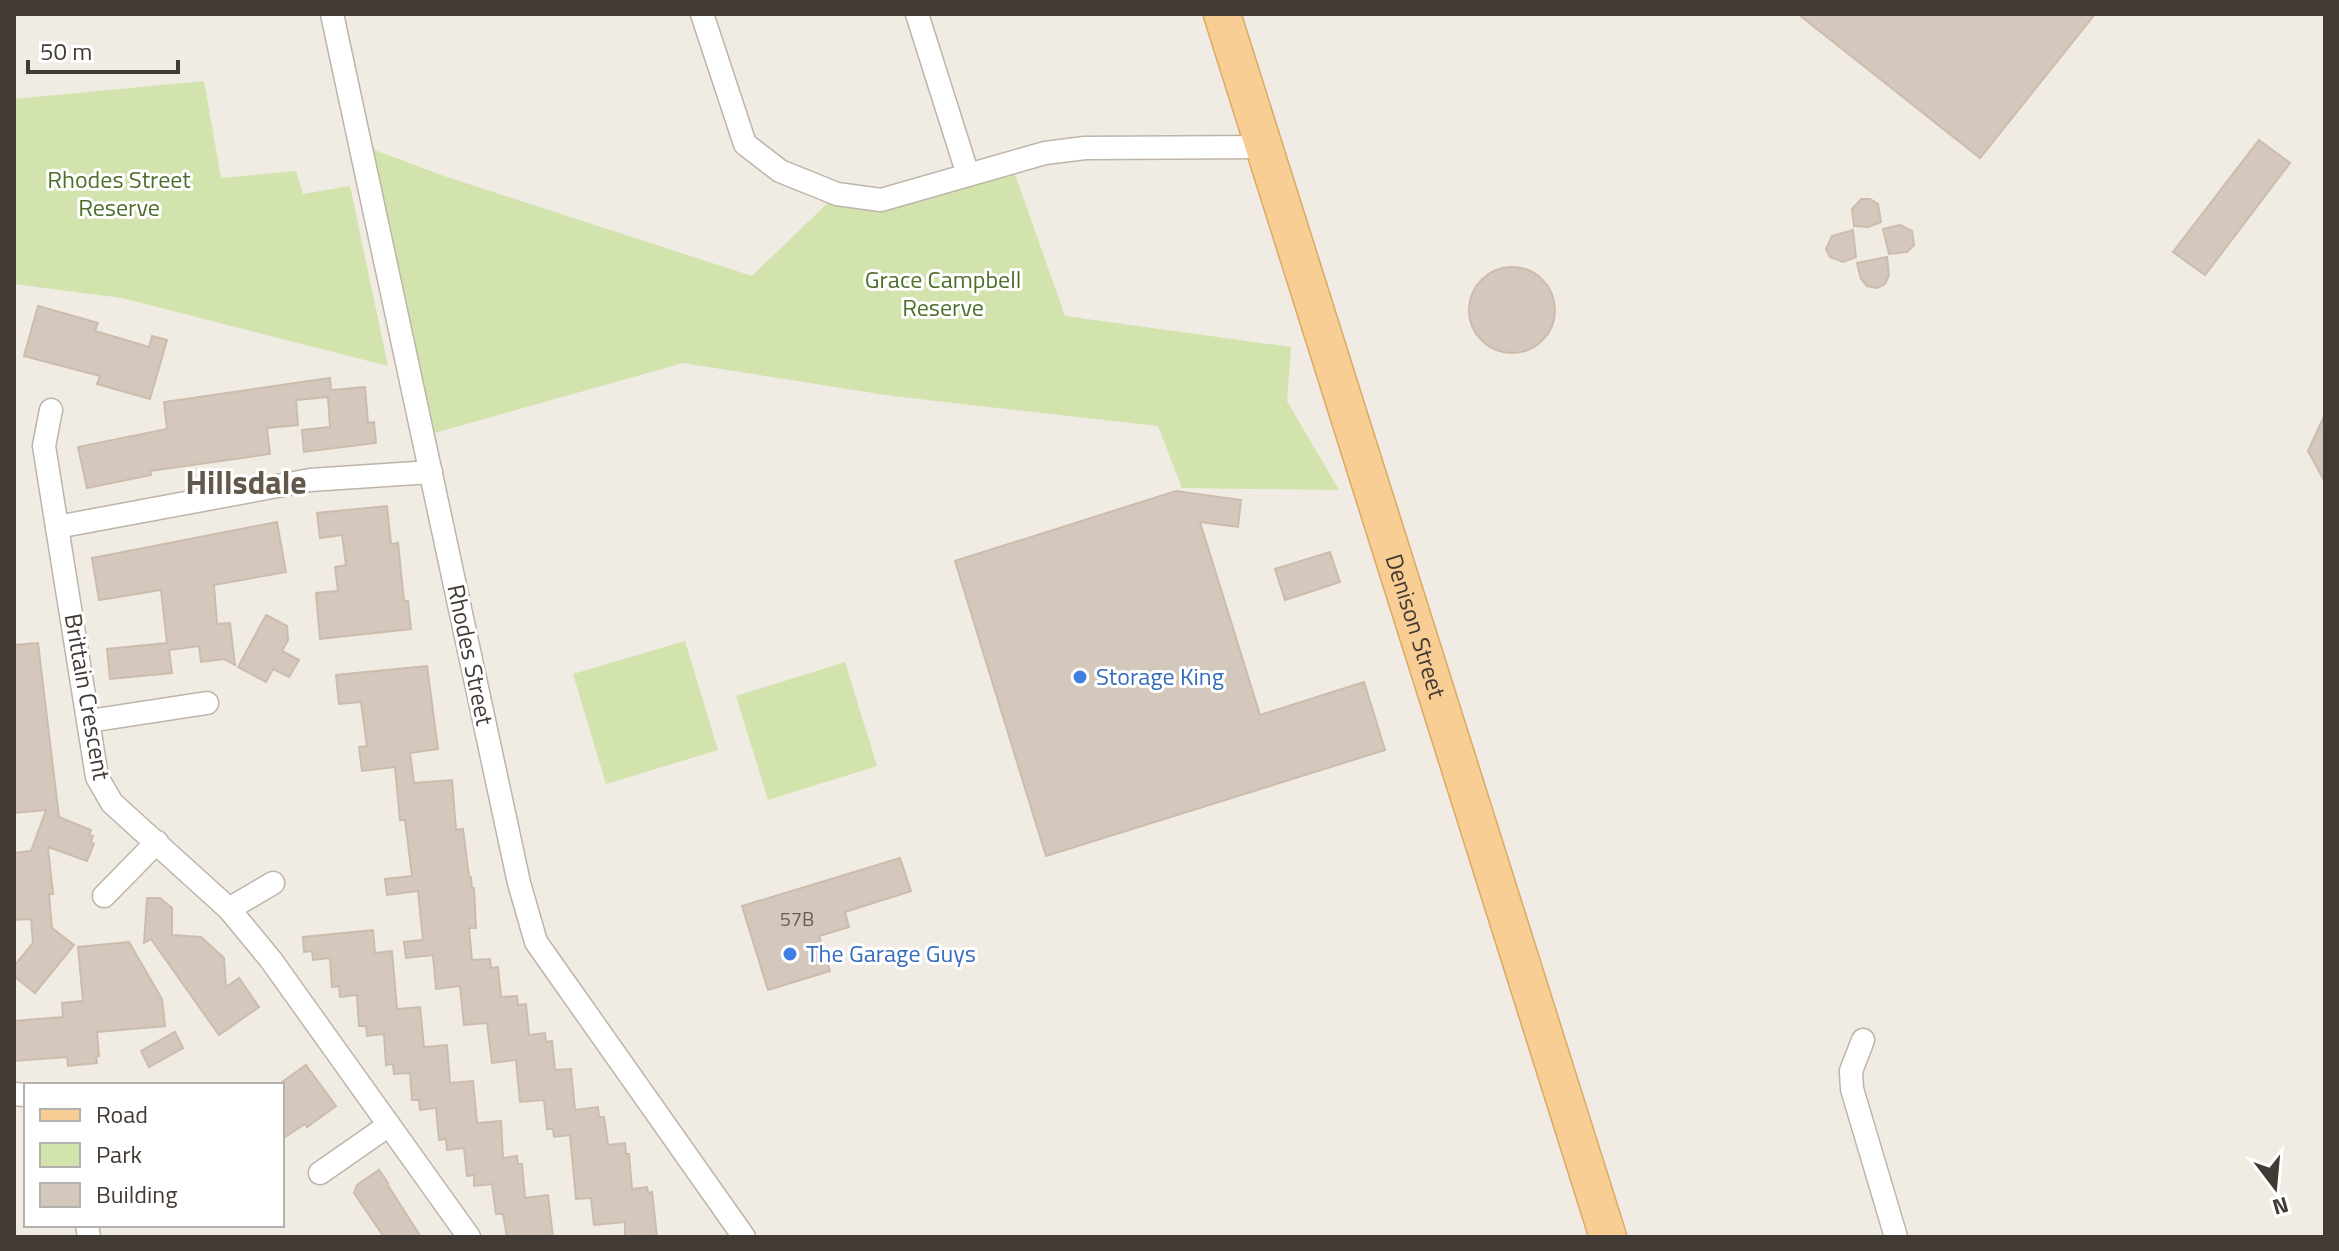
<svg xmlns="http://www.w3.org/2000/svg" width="2339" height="1251" viewBox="0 0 2339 1251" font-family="'Titillium Web',sans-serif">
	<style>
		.green { fill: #d2e3ad }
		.building { fill: #d4c8bc; stroke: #ccbcad; stroke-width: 2 }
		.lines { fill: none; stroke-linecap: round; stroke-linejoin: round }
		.street-casing { stroke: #beb4a9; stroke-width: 25 }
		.primary-casing { stroke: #dca866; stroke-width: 39 }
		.street { stroke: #fff; stroke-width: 22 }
		.primary { stroke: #f8ce94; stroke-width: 36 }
		.shop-dot { fill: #3f7fe0; stroke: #fff; stroke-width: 3 }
		.labels { text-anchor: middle; stroke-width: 6; stroke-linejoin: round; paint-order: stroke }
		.number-label { font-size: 20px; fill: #665e56 }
		.park-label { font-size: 24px; fill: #4e6f2b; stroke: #fff }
		.street-label { font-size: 24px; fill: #423a34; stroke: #fff }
		.shop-label { font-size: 24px; fill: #366cbe; stroke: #fff; text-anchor: start }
		.district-label { font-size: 32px; font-weight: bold; fill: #64574c; stroke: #fff }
	</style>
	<rect width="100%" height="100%" fill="#f0ebe3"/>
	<g class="green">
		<path d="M204 81 221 178 296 171 303 194 350 186 388 366 122 298 14 284V99Z"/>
		<path d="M361 145 444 176 752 276 837 194 881 200 1011 163 1065 316 1291 347 1287 401 1339 490 1182 488 1158 426 892 396 683 363 424 436Z"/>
		<path d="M685 641 718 750 606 784 573 674Z"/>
		<path d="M845 662 877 766 768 800 736 696Z"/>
	</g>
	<g class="building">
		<path d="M1798 14H2095L1980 158Z"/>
		<path d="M2259 140 2290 163 2205 275 2173 252Z"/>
		<path d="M1861 199H1870L1878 204 1881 222 1868 227 1854 226 1852 209Z"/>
		<path d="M1900 225 1912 231 1914 245 1907 252 1889 254 1883 229Z"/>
		<path d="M1853 230 1856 257 1843 262 1830 257 1826 249 1832 236Z"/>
		<path d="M1887 257 1889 275 1885 284 1877 288 1867 286 1861 279 1857 263Z"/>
		<circle cx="1512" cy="310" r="43"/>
		<path d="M38 306 98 323 95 331 149 347 152 336 167 340 150 399 97 384 100 376 24 356Z"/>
		<path d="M330 378 331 390 365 387 368 423 374 422 376 443 304 452 302 430 330 427 328 397 296 400 298 425 267 428 270 454 150 471 151 475 87 488 78 447 167 429 164 402Z"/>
		<path d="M2325 414V482L2308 451Z"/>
		<path d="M1176 491 1241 500 1238 527 1200 522 1260 715 1364 682 1385 750 1046 856 955 561Z"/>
		<path d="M387 506 391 544 398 543 404 601H408L411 629 320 639 316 593 338 591 335 567 346 565 342 535 320 538 317 513Z"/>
		<path d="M277 522 286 572 214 585 217 624 230 623 235 665 224 659 201 662 199 646 169 650 172 673 110 679 107 649 167 643 161 590 99 600 92 558Z"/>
		<path d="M1330 552 1340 582 1285 600 1275 569Z"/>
		<path d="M266 615 287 626 288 640 282 651 299 660 289 677 273 669 266 682 238 667Z"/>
		<path d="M38 643 59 817 91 830 89 835 93 836 91 842 94 844 87 861 48 847 53 894H49L52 928 74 945 35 993 14 976V966L33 943 31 919 14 920V853L31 851 46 810 14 813V645Z"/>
		<path d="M427 666 438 749 410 753 414 783 452 780 456 830 463 829 469 877H471L472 888H474L476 928H469L472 960 490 959 491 968 498 967 501 997 517 996 518 1005 526 1004 529 1035 545 1033 546 1042 552 1041 555 1070 571 1069 575 1110 598 1107 599 1117H604L608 1145 625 1143 626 1154H629L632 1189 647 1187 648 1193 652 1192 657 1237H625V1222L594 1225 591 1198 576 1199 570 1135 554 1137 553 1129H547L544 1100 520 1102 516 1060 492 1063 487 1023 464 1025 460 986 436 989 433 955 406 958 404 942 423 940 418 891 387 895 385 879 412 876 405 820H400L395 767 362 771 359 747 367 746 361 702 339 704 336 675Z"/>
		<path d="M900 858 911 891 845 912 849 927 819 936 830 971 768 990 742 906Z"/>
		<path d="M147 898H160L172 908V935L201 937 224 958 226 987 239 978 259 1007 219 1035 151 939 144 943Z"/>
		<path d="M373 930 375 953 392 951 397 1009 420 1007 424 1047 447 1045 450 1083 473 1081 477 1123 501 1121 503 1158 517 1156 518 1164H522L525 1198 548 1195 553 1237H507L503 1214H496L492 1184 474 1186V1175L467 1176 464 1148 447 1150 446 1139 439 1140 436 1108 420 1110 419 1100H412L410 1073 394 1074 393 1064 386 1065 384 1034 367 1036 366 1026H359L357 995 340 997 339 986 332 987 330 958 313 960 312 951 304 952 303 937Z"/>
		<path d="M129 942 162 999 165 1026 97 1032 99 1056H96L97 1063 68 1066 67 1057 14 1061V1021L63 1017 62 1003 83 1001 78 947Z"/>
		<path d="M175 1032 183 1048 149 1067 141 1051Z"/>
		<path d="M306 1065 336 1106 307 1127 305 1124 282 1139V1082Z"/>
		<path d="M379 1170 388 1183 387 1184 421 1237H384L354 1193 357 1185Z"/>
	</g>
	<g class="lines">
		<g class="street-casing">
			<g id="street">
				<path d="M332 14 519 883 536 942 744 1237"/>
				<path d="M702 14 745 144 780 171 837 194 881 200 1045 153 1085 148 1264 147"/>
				<path d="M917 14 968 175"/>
				<path d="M51 410 44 446 97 777 112 803 229 909 271 960 469 1237"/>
				<path d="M57 527 310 480 431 472"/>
				<path d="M89 721 207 703"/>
				<path d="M104 896 157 842"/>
				<path d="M229 909 273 883"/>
				<path d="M1863 1040 1851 1071 1852 1089 1896 1237"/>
				<path d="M14 1094 26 1095"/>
				<path d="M320 1173 389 1125"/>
				<path d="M87 1225 89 1237"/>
			</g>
		</g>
		<g class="primary-casing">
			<g id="primary">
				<path id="s1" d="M1222 14 1608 1237"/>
			</g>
		</g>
		<use href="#street" class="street"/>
		<use href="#primary" class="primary"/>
	</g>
	<g class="shop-dot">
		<circle cx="1080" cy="677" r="8"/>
		<circle cx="790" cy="954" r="8"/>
	</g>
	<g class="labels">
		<g class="number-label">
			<text x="797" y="926">57B</text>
		</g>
		<g class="park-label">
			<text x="119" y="188">Rhodes Street<tspan x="119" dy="28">Reserve</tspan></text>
			<text x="943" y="288">Grace Campbell<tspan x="943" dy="28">Reserve</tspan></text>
		</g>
		<g class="street-label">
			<text dy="8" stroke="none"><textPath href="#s1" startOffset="642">Denison Street</textPath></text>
			<text transform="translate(470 655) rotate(78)" y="8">Rhodes Street</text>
			<text transform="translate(87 697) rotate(80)" y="8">Brittain Crescent</text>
		</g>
		<g class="shop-label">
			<text x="1096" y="685">Storage King</text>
			<text x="806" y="962">The Garage Guys</text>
		</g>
		<g class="district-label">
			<text x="246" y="494">Hillsdale</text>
		</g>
	</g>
	<rect width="2339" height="1251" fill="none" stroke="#423a34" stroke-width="32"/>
	<rect x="24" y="1083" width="260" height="144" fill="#ffffff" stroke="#b3b0ae" stroke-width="2"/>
	<rect x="40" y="1109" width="40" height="12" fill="#f8ce94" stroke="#b3b0ae" stroke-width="2"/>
	<text x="96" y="1123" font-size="24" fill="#423a34">Road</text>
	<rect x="40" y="1143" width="40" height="24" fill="#d2e3ad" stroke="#b3b0ae" stroke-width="2"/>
	<text x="96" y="1163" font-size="24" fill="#423a34">Park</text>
	<rect x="40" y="1183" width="40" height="24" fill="#d4c8bc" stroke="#b3b0ae" stroke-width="2"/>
	<text x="96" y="1203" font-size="24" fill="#423a34">Building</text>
	<g transform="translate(2275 1187) rotate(164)" stroke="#ffffff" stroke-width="6" paint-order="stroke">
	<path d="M0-6L14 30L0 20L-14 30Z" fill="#423a34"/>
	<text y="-12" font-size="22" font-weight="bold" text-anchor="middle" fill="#423a34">N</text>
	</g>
	<path d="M28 60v12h150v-12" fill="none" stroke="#423a34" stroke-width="4"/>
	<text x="40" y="60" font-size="24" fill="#423a34" stroke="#ffffff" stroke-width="6" paint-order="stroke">50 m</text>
</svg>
